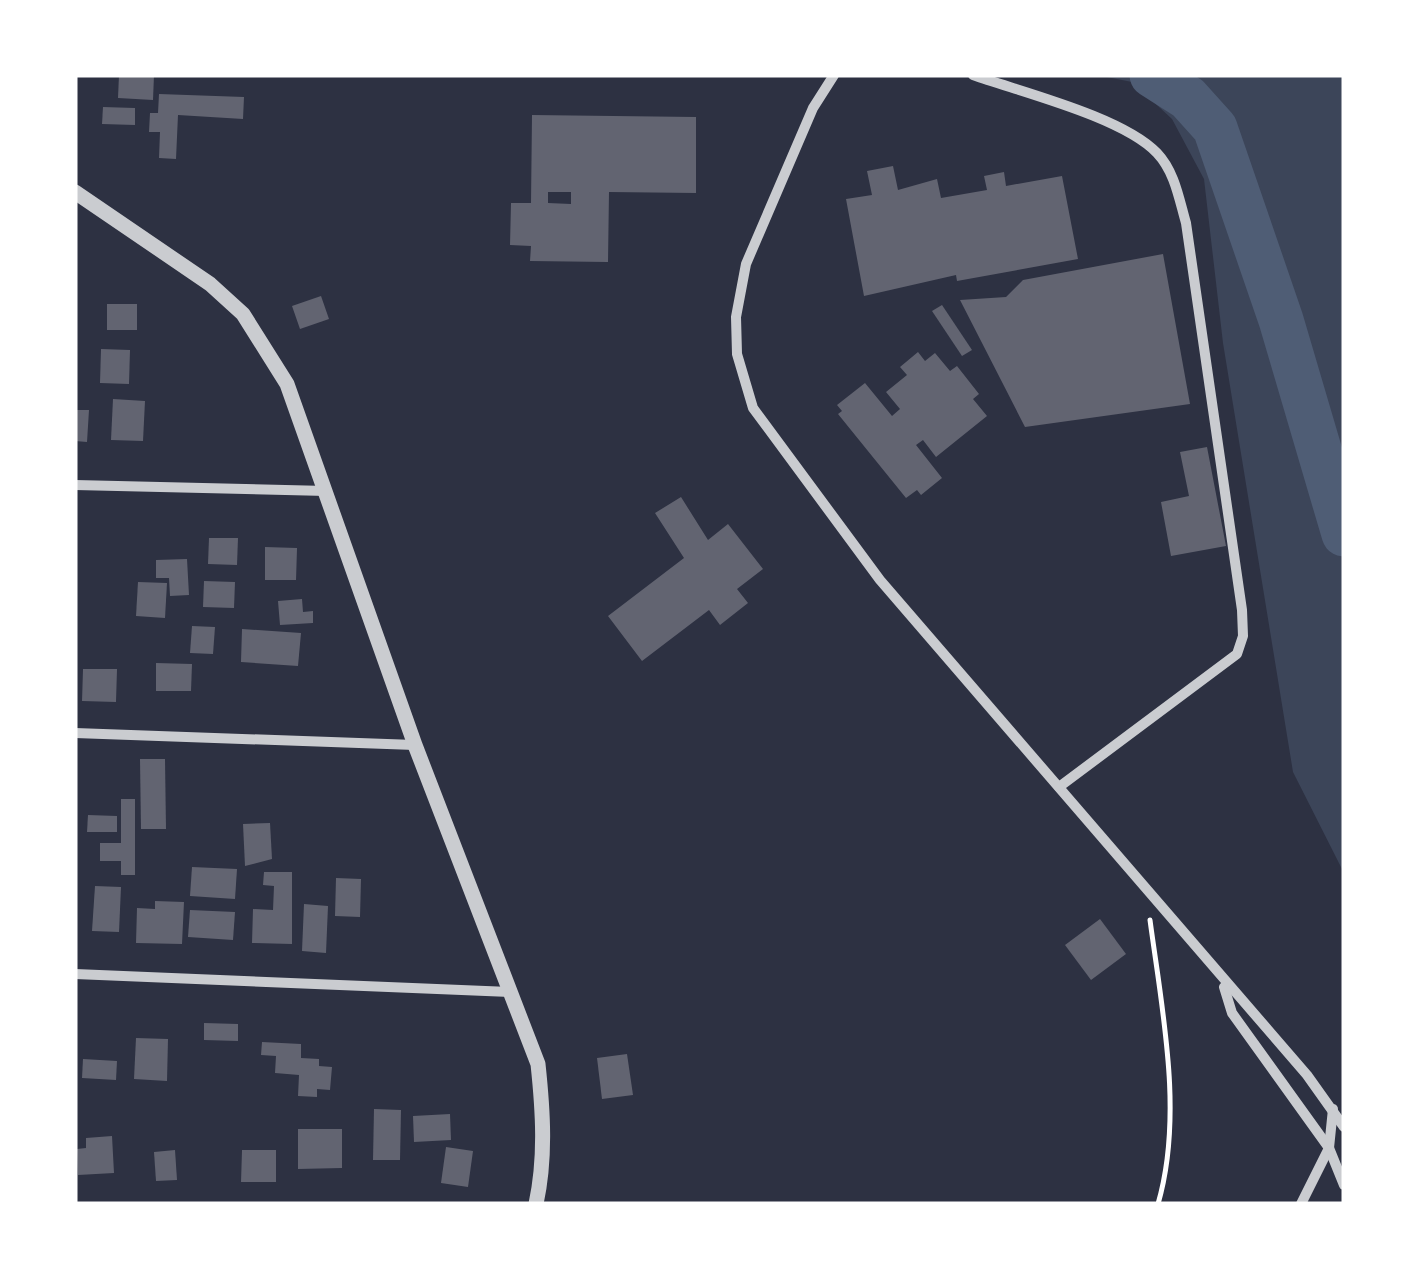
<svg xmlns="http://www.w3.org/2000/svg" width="1419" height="1279" viewBox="0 0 1419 1279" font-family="'DM Sans',sans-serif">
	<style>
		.green { fill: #3c4559 }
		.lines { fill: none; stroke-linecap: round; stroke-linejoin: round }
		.river { stroke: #4f5d75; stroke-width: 45 }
		.building { fill: #626471; fill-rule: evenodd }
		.path { stroke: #fff; stroke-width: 5 }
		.minor { stroke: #caccd0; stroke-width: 10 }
		.tertiary { stroke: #caccd0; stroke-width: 15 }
	</style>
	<rect width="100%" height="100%" fill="#2d3142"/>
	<path class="green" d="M1097 75H1344V873L1293 772 1223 343 1204 179 1172 119 1132 82Z"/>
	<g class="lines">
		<path class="river" d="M1152 75 1188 98 1215 128 1281 320 1344 534"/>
	</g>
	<g class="building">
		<path d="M119 75H154L153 100 118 98Z"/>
		<path d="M159 94 244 97 243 119 178 115 176 159 159 158 160 132H149L150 113H158Z"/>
		<path d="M103 107 135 108V125L102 124Z"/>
		<path d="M532 115 696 117V193L609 192 608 262 530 261 531 246 510 245 511 203H531ZM548 192H571V204L548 203Z"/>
		<path d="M893 166 898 190 937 179 941 198 987 190 984 176 1004 172 1006 186 1062 176 1078 259 957 281 956 275 864 296 846 199 872 195 867 171Z"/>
		<path d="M1163 254 1190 404 1025 427 960 300 1006 297 1023 280Z"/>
		<path d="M321 296 329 319 300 329 292 306Z"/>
		<rect x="107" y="304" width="30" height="26"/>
		<path d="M942 305 972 350 962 356 932 311Z"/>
		<path d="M101 349 130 350 129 384 100 383Z"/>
		<path d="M918 352 925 361 935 353 950 371 957 366 979 394 973 399 987 416 936 457 923 440 916 445 942 478 921 495 917 490 906 498 838 414 842 411 837 405 865 383 892 416 900 409 886 392 907 375 900 367Z"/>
		<path d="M113 399 145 401 143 441 111 440Z"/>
		<path d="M75 410H89L87 442 75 441Z"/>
		<path d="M1207 447 1226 546 1171 556 1161 502 1189 496 1180 452Z"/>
		<path d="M681 497 708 540 728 524 763 569 737 589 748 603 720 625 709 610 642 661 608 616 684 558 655 513Z"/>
		<path d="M209 538H238L237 565 208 564Z"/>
		<path d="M265 547 297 548 296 580H265Z"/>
		<path d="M187 559 189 595 170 596 169 578H156V560Z"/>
		<path d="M204 581 235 582 234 608 203 607Z"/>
		<path d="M138 582 167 583 165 618 136 616Z"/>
		<path d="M302 599 303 612 313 611V623L280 625 278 601Z"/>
		<path d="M192 626 215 627 213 654 190 653Z"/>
		<path d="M242 629 301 633 298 666 241 662Z"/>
		<path d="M156 663 192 664 191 691H156Z"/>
		<path d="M83 669H117L116 702 82 701Z"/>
		<path d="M140 759H165L166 829H141Z"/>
		<path d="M121 799H135V875H121V861H100V843H121Z"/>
		<path d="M88 815 117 816V832H87Z"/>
		<path d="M270 823 272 859 245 866 243 824Z"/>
		<path d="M192 867 237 869 235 899 190 896Z"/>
		<path d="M264 872H292V944L252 943 253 909 273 910 274 886 263 885Z"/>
		<path d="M336 878 361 879 360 917 335 916Z"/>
		<path d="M95 886 121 887 119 932 92 931Z"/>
		<path d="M155 901 184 902 182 944 136 943 137 908 155 909Z"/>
		<path d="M304 904 328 906 326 953 302 951Z"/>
		<path d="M190 910 235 912 233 940 188 937Z"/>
		<path d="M1100 919 1126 954 1091 980 1065 945Z"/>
		<path d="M204 1023 238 1024V1041L204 1040Z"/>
		<path d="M136 1038 168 1039 167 1081 134 1079Z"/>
		<path d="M262 1042 301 1044V1058L319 1059V1066L332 1067 330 1090 317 1089V1097L298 1096 299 1075 275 1073 276 1056 261 1055Z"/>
		<path d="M627 1054 633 1095 602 1099 597 1058Z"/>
		<path d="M83 1059 117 1061 116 1080 82 1078Z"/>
		<path d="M374 1109 401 1110 400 1160H373Z"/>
		<path d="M450 1114 451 1140 414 1142 413 1116Z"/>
		<path d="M298 1129H342V1168L298 1169Z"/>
		<path d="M112 1136 114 1173 78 1175 77 1149 86 1148V1138Z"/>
		<path d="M446 1147 473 1151 468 1187 441 1183Z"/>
		<path d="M175 1150 177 1180 156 1181 154 1152Z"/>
		<path d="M242 1150H276V1182H241Z"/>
	</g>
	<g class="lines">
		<path class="path" d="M1150 920C1162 1010 1184 1115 1158 1204"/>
		<g class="minor">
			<path d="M834 75 813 108 746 264 736 317 737 354 753 408 880 580 1307 1075 1344 1127"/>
			<path d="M973 75C1021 92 1123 117 1157 153 1175 172 1179 199 1186 223L1242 610 1243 636 1237 654 1059 787"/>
			<path d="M75 485 327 491"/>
			<path d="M75 733 415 745"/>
			<path d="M75 974 511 992"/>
			<path d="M1224 987 1232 1013 1329 1148 1344 1185"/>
			<path d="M1301 1204 1329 1148 1333 1109"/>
		</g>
		<path class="tertiary" d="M75 192 210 284 243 314 287 384 415 745 538 1064C543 1111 546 1158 536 1204"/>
	</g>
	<rect width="1419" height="1279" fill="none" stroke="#ffffff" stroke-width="155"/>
</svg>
